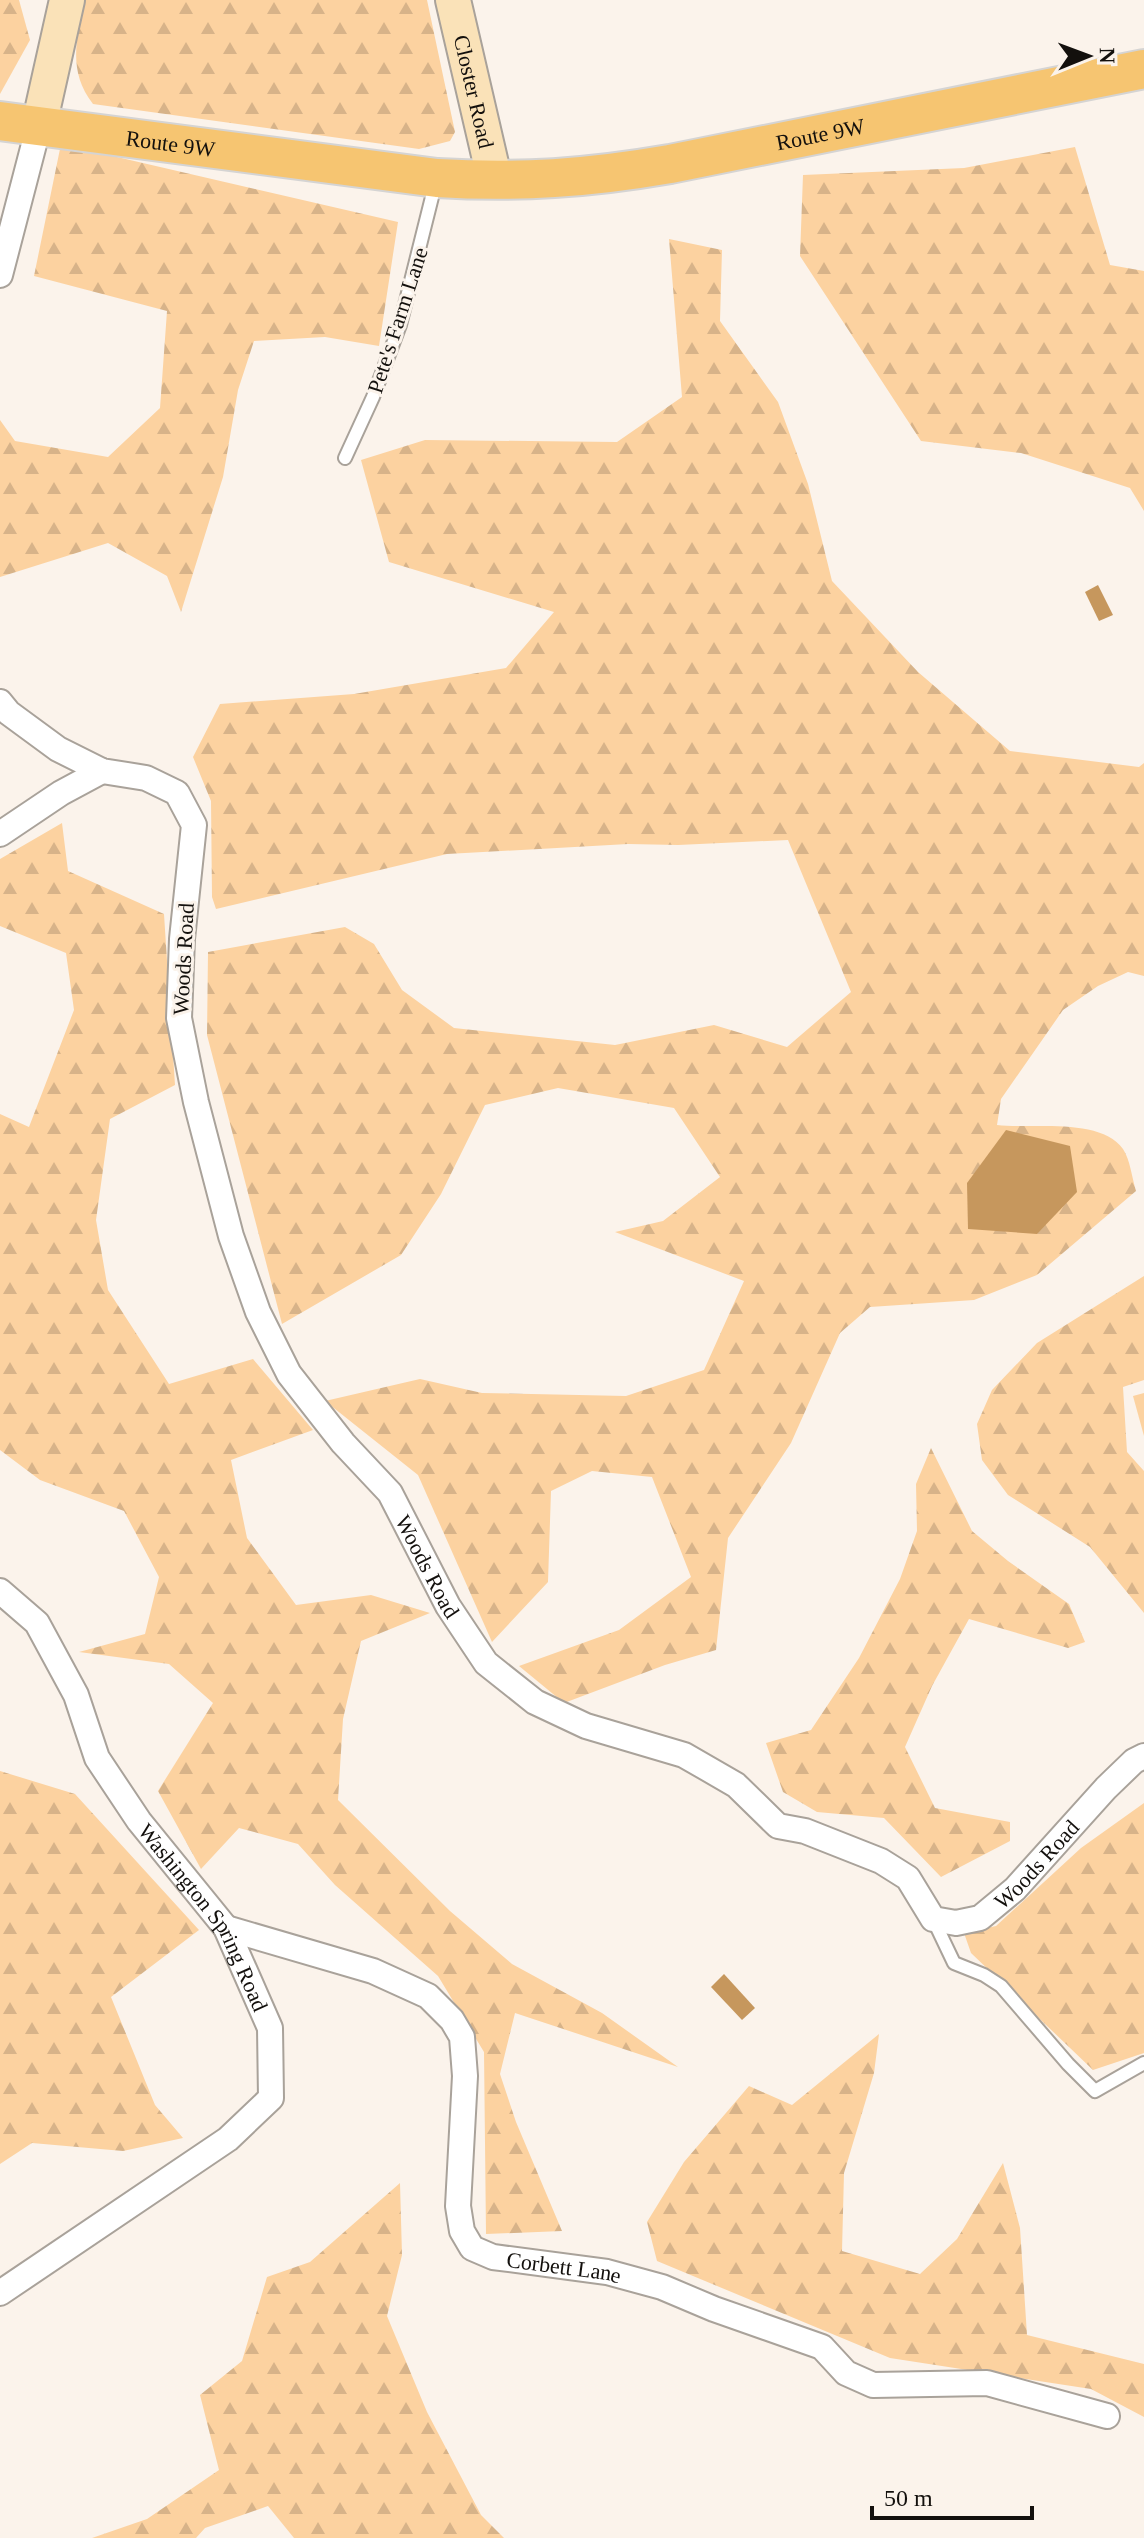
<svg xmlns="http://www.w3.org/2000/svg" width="1144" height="2538" viewBox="0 0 1144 2538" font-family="Georgia,serif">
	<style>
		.forest { fill: url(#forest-firs) }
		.pitch { fill: #fcd2a0 }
		.water { fill: #c6975d }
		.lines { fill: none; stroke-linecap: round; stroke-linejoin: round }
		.lane-casing { stroke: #a9a29a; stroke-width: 16 }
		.street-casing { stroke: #a9a29a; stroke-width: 28 }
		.secondary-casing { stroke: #a9a29a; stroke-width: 38 }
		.primary-casing { stroke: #d5d4d3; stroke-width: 42 }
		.lane { stroke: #fff; stroke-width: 12 }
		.street { stroke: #fff; stroke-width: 24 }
		.secondary { stroke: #fae2b8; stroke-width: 34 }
		.primary { stroke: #f6c571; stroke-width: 38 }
		.labels { text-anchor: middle; stroke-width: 6; stroke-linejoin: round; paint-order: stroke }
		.street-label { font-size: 22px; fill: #13100d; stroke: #fbf3eb }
	</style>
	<defs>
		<pattern id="forest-firs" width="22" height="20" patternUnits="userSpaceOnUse" patternTransform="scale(2)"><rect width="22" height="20" fill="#fcd2a0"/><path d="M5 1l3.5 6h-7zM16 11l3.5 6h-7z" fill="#d7b389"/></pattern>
	</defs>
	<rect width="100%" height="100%" fill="#fbf3eb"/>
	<g class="forest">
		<path d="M0 0H19L30 40 0 94Z"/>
		<path d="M84 0H427L455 132 450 141 419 149 93 104C67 70 77 39 84 0Z"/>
		<path d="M61 144 398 222 379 346 325 337 254 341 238 390 223 477 181 612 167 576 108 543 0 577V420L15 441 108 457 160 408 167 311 34 276Z"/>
		<path d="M1075 147 1110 265 1144 271V511L1130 488 1021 453 921 441 800 256 803 175 964 168Z"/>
		<path d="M669 239 722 250 720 321 778 402 808 484 832 581 918 672 1010 751 1139 767 1144 763V976L1128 972 1098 986 1063 1010 1001 1099 997 1125C1031 1129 1101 1117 1123 1149 1130 1159 1132 1178 1136 1191L1037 1275 974 1300 870 1307 840 1333 791 1443 728 1538 716 1650 665 1665 564 1703 519 1666 619 1630 691 1577 652 1477 592 1471 551 1491 548 1582 492 1642 418 1475 325 1401 420 1379 482 1393 626 1396 704 1370 744 1281 615 1232 663 1221 720 1177 674 1108 558 1088 485 1105 441 1194 401 1255 282 1324 207 1035 208 952 345 927 374 944 402 990 454 1028 615 1045 714 1025 787 1047 851 992 788 840 678 845 628 844 447 854 216 909 212 897 211 801 193 757 220 704 354 694 506 668 554 612 389 562 361 460 425 440 617 442 682 397Z"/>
		<path d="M62 823 68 871 164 914 175 1085 110 1119 96 1220 108 1290 169 1384 253 1359 313 1430 231 1460 247 1538 296 1605 371 1595 430 1613 361 1641 343 1719 338 1800 450 1911 512 1964 602 2013 678 2067 515 2013 500 2074 516 2122 562 2231 486 2234 484 2052 438 1976 335 1885 298 1844 239 1828 201 1869 158 1791 213 1703 169 1664 79 1652 145 1634 159 1577 124 1511 40 1480 0 1450V1114L29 1127 74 1010 66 953 0 926V859Z"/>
		<path d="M1144 1276V1380L1123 1387 1127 1452 1144 1471V1613L1090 1547 1008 1495 982 1460 977 1424 992 1390 1037 1343Z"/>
		<path d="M931 1448 972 1531 1008 1561 1069 1604 1085 1642 1068 1648 969 1619 932 1686 905 1747 935 1808 1010 1822V1841L941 1877 884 1818 817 1812 783 1792 766 1743 811 1730 859 1658 900 1579 917 1531 916 1484Z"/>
		<path d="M0 1771 75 1794 199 1930 111 1997 155 2105 183 2138 123 2151 32 2143 0 2164Z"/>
		<path d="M1144 1803V2053L1093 2070 971 1953 964 1933 996 1926 1081 1848Z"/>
		<path d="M879 2034 874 2073 844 2173 842 2251 920 2274 957 2239 1003 2163 1020 2228 1027 2335 1144 2364V2417L1091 2389 890 2358 657 2261 647 2222 684 2162 749 2086 792 2105Z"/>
		<path d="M400 2183 402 2255 387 2316 427 2412 481 2515 504 2538H294L268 2506 205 2528 196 2538H92L147 2519 219 2470 200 2395 242 2361 267 2277 310 2262Z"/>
	</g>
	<path class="pitch" d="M1144 1393V1436L1133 1396Z"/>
	<g class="water">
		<path d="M1098 585 1113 615 1099 621 1085 592Z"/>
		<path d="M1006 1130 1070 1146 1077 1192 1037 1234 968 1229 967 1183Z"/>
		<path d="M724 1974 755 2008 742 2020 711 1987Z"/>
	</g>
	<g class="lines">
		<g class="lane-casing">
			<g id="lane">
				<path d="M345 458 373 397 400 325 436 181"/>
				<path d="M933 1919 954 1963 984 1975 1001 1986 1068 2064 1095 2091 1144 2063"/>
			</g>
		</g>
		<g class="street-casing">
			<g id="street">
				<path d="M0 275 39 125"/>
				<path id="s1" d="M0 702 9 713 58 749 102 771 146 778 177 793 194 825 182 939 179 1018 196 1102 231 1236 258 1312 289 1374 343 1443 390 1493 448 1606 486 1663 535 1702 586 1726 684 1755 736 1785 778 1826 805 1831 881 1861 908 1878 933 1919 956 1923 980 1918 1015 1889 1106 1788 1134 1761 1144 1756"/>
				<path d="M0 834 61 793 102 771"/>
				<path id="s2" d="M0 1591 37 1623 76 1695 97 1758 139 1821 226 1928 270 2028 271 2098 228 2139 0 2293"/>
				<path id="s3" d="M226 1928 373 1971 428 1996 452 2020 462 2037 465 2076 458 2206 462 2231 472 2248 493 2257 607 2272 662 2287 714 2309 822 2347 846 2373 873 2385 987 2383 1107 2416"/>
			</g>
		</g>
		<g class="secondary-casing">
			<g id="secondary">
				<path id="s4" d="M453 0 495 181"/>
				<path d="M39 125 67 0"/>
			</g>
		</g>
		<g class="primary-casing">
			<g id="primary">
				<path id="s5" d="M0 121 437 178C519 183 589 178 670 164L1144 69"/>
			</g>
		</g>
		<use href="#lane" class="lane"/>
		<use href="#street" class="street"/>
		<use href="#secondary" class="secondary"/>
		<use href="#primary" class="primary"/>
	</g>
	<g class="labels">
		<g class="street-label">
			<text dy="8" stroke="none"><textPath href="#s4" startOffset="94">Closter Road</textPath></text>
			<text dy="8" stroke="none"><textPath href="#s5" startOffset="828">Route 9W</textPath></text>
			<text dy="8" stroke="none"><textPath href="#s5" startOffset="172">Route 9W</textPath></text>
			<text transform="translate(397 320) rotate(-72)" y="8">Pete's Farm Lane</text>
			<text transform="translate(183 959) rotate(-87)" y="8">Woods Road</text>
			<text dy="8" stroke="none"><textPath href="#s1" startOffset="1046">Woods Road</textPath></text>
			<text dy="8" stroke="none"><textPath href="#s1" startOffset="1814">Woods Road</textPath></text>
			<text dy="8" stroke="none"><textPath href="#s2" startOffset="390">Washington Spring Road</textPath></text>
			<text dy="8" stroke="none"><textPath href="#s3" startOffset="576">Corbett Lane</textPath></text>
		</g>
	</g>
	<g transform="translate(1088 56) rotate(89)" stroke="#fbf3eb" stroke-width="6" paint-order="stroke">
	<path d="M0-6L14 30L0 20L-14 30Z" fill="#13100d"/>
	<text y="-12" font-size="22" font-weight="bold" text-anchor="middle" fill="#13100d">N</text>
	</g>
	<path d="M872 2506v12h160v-12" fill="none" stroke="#13100d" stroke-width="4"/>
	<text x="884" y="2506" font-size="24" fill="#13100d" stroke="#fbf3eb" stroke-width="6" paint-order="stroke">50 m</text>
</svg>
